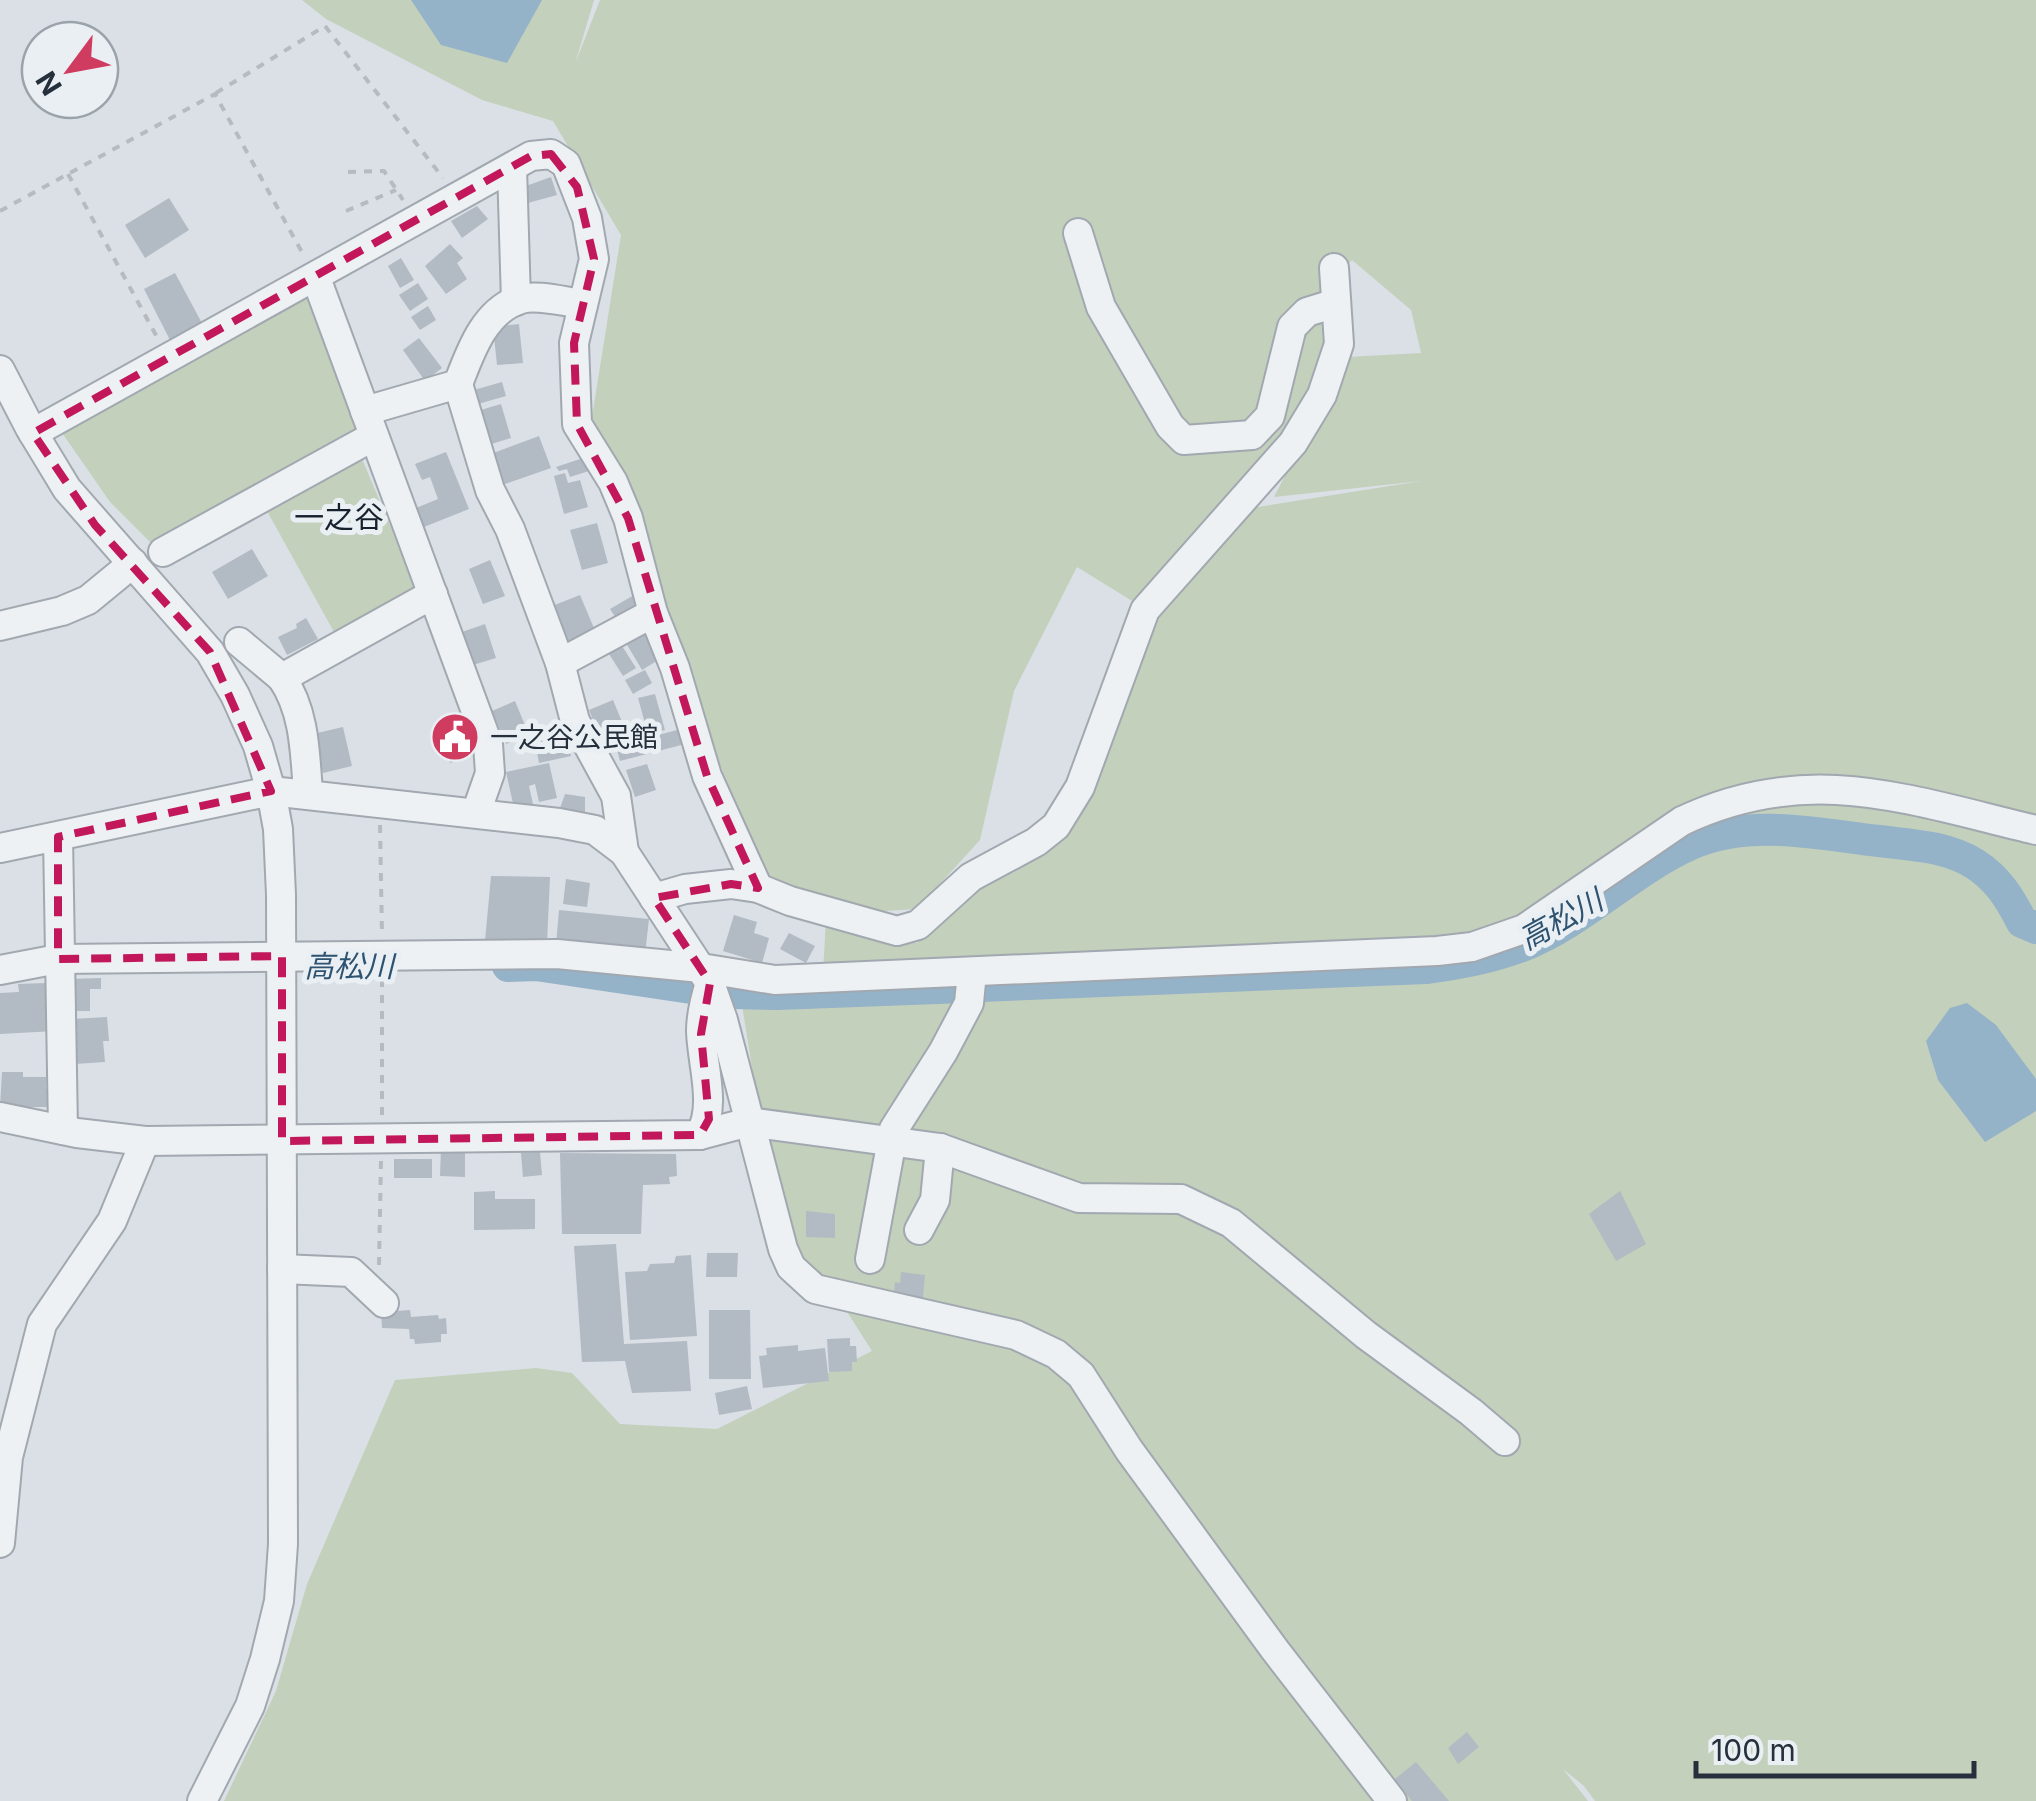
<svg xmlns="http://www.w3.org/2000/svg" width="2036" height="1801" viewBox="0 0 2036 1801" font-family="Inter,'Noto Sans JP',sans-serif">
	<style>
		.green { fill: #c3d0bc }
		.water { fill: #94b2c8 }
		.lines { fill: none; stroke-linecap: round; stroke-linejoin: round }
		.river { stroke: #94b2c8; stroke-width: 32 }
		.building { fill: #b2bac3 }
		.minor-casing { stroke: #a1a8b0; stroke-width: 32 }
		.path { stroke: #b6bbc0; stroke-width: 4; stroke-dasharray: 8 8; stroke-linecap: butt }
		.minor { stroke: #eef1f4; stroke-width: 28 }
		.marked { fill: none; stroke: #c2185b; stroke-width: 8; stroke-dasharray: 20 12; stroke-linejoin: round }
		.labels { text-anchor: middle; stroke-width: 10; stroke-linejoin: round; paint-order: stroke }
		.poi-label { font-size: 28px; fill: #25303c; stroke: #eaeff4; text-anchor: start }
		.neighbourhood-label { font-size: 30px; fill: #17212d; stroke: #eaeff4 }
		.water-label { font-size: 30px; font-style: italic; fill: #2e5371; stroke: #eaeff4 }
	</style>
	<rect width="100%" height="100%" fill="#dbe0e6"/>
	<g class="green">
		<path d="M302 0H594L575 64 600 0H2036V1801H1595L1584 1786 1563 1769 1588 1801H224L276 1691 307 1584 395 1380 536 1368 572 1373 620 1424 717 1429 872 1351 835 1293 803 1269 766 1155 742 1005 905 1003 1044 968 823 972 826 920 917 943 971 892 1035 857 1156 620 1252 508 1421 481 1274 497 1346 357 1421 353 1411 310 1352 260 1303 315 1323 316 1338 347 1266 474 1147 584 1137 604 1077 567 1014 691 980 840 917 909 870 912 773 888 717 758 638 517 592 417 621 235 553 121 482 100 326 19Z"/>
		<path d="M308 291 362 435 155 547 110 502 58 427Z"/>
		<path d="M362 459 416 587 334 632 267 511Z"/>
	</g>
	<g class="water">
		<path d="M411 0H542L507 63 441 45Z"/>
		<path d="M1967 1003 1996 1025 2036 1079V1111L1985 1142 1938 1080 1926 1041 1950 1008Z"/>
	</g>
	<g class="lines">
		<g class="river">
			<path d="M508 966 536 965 698 989"/>
			<path d="M980 986 1426 968C1458 964 1491 958 1522 946 1583 922 1631 871 1691 844 1750 818 1818 834 1879 841 1911 845 1947 846 1975 864 1998 879 2009 897 2022 922L2036 928"/>
			<path d="M730 993 777 994 964 987"/>
		</g>
	</g>
	<g class="building">
		<path d="M551 177 557 195 528 203 523 187Z"/>
		<path d="M169 198 189 230 145 258 125 225Z"/>
		<path d="M477 206 488 219 462 238 451 221Z"/>
		<path d="M450 244 463 258 457 263 467 279 446 294 425 266Z"/>
		<path d="M401 258 414 280 400 288 388 266Z"/>
		<path d="M175 273 203 325 171 342 144 289Z"/>
		<path d="M418 283 428 299 410 311 399 295Z"/>
		<path d="M428 306 436 320 420 330 411 317Z"/>
		<path d="M519 324 523 363 497 365 493 327Z"/>
		<path d="M419 338 442 368 425 381 403 350Z"/>
		<path d="M502 382 506 396 471 406 467 392Z"/>
		<path d="M501 404 511 438 485 446 474 412Z"/>
		<path d="M539 436 551 468 499 486 488 455Z"/>
		<path d="M446 452 469 509 424 527 416 508 438 499 430 477 422 480 415 464Z"/>
		<path d="M586 457 592 470 570 477 567 469 559 471 556 467Z"/>
		<path d="M565 473 568 483 580 480 588 507 564 514 554 476Z"/>
		<path d="M597 523 608 563 582 570 570 530Z"/>
		<path d="M252 549 268 576 228 599 212 572Z"/>
		<path d="M490 560 505 596 483 604 469 569Z"/>
		<path d="M580 595 596 633 568 645 552 606Z"/>
		<path d="M634 595 644 610 620 624 610 609Z"/>
		<path d="M306 618 318 639 287 655 278 637 297 628 296 624Z"/>
		<path d="M485 624 496 658 473 665 462 632Z"/>
		<path d="M642 627 660 659 642 670 623 638Z"/>
		<path d="M617 638 636 668 623 676 604 646Z"/>
		<path d="M645 670 652 683 633 694 625 680Z"/>
		<path d="M655 694 665 730 648 734 638 698Z"/>
		<path d="M613 700 627 734 603 744 589 710Z"/>
		<path d="M515 701 529 735 506 744 492 711Z"/>
		<path d="M462 712 476 754 450 763 436 723Z"/>
		<path d="M343 727 352 766 323 773 313 734Z"/>
		<path d="M681 729 685 744 620 761 616 746Z"/>
		<path d="M566 731 571 756 539 763 535 742 553 738 554 733Z"/>
		<path d="M549 763 557 798 539 802 535 784 529 786 533 804 514 808 506 772Z"/>
		<path d="M647 764 656 790 635 797 626 770Z"/>
		<path d="M565 794 585 797V814L559 811Z"/>
		<path d="M491 876 550 877 547 943 485 941Z"/>
		<path d="M566 879 590 883 587 907 563 904Z"/>
		<path d="M559 910 649 919 645 954 556 945Z"/>
		<path d="M734 915 757 922 754 933 769 938 762 963 723 951Z"/>
		<path d="M789 933 815 946 806 963 780 949Z"/>
		<path d="M101 978V989H90V1011H70V979Z"/>
		<path d="M46 983 47 989H53L55 1031 0 1034V993L19 992 18 984Z"/>
		<path d="M107 1017 109 1041H103L105 1062 75 1064 72 1019Z"/>
		<path d="M2 1072H23V1077H46V1089H52V1107H0Z"/>
		<path d="M441 1148 465 1149V1177L440 1176Z"/>
		<path d="M540 1152 542 1175 523 1177 521 1153Z"/>
		<path d="M560 1153 676 1154 677 1176 669 1177 670 1184 643 1185 641 1234H562Z"/>
		<rect x="394" y="1159" width="38" height="19"/>
		<path d="M495 1191V1199H535V1229L474 1230V1192Z"/>
		<path d="M1620 1191 1646 1244 1616 1261 1589 1214Z"/>
		<path d="M806 1211 835 1214V1238L806 1237Z"/>
		<path d="M616 1244 624 1344 687 1341 691 1391 632 1393 625 1361 582 1362 574 1246Z"/>
		<path d="M707 1253H738L737 1277H706Z"/>
		<path d="M691 1255 697 1336 630 1340 625 1272 647 1271 650 1264 674 1263 676 1256Z"/>
		<path d="M901 1272 925 1275 923 1298 894 1294 895 1282 900 1283Z"/>
		<path d="M410 1310 411 1317 438 1315 439 1319 446 1318 447 1334H441V1342L415 1344 414 1339H410L409 1329 382 1328 381 1312Z"/>
		<path d="M709 1310H750L751 1379H709Z"/>
		<path d="M850 1338V1346H856L857 1362H852V1371L829 1372 827 1339Z"/>
		<path d="M798 1345V1351L825 1348 829 1381 763 1388 759 1356 767 1355 766 1348Z"/>
		<path d="M747 1386 752 1409 719 1415 715 1393Z"/>
		<path d="M1467 1732 1479 1747 1458 1764 1448 1748Z"/>
		<path d="M1416 1762 1449 1801H1412L1395 1779Z"/>
	</g>
	<g class="lines">
		<g class="minor-casing">
			<g id="minor">
				<path d="M512 167 516 301"/>
				<path d="M1078 233 1101 307 1170 426 1184 440 1252 435 1270 416 1292 327 1307 312 1336 303"/>
				<path d="M316 278 488 744 490 773 476 813"/>
				<path d="M0 370 30 428 67 489 210 652 235 695 258 746 271 791 278 829 281 895 283 1544 279 1601 265 1659 250 1706 202 1801"/>
				<path d="M458 384 490 490 510 529 560 663 575 721 616 796 624 852"/>
				<path d="M365 411 458 384C470 353 484 310 521 299 537 294 565 302 583 304"/>
				<path d="M33 433 531 156 551 154 566 164 587 218 594 259 574 343 577 424 613 482 628 518 653 613 560 663"/>
				<path d="M163 552 374 436"/>
				<path d="M653 613 675 668 707 776 758 888"/>
				<path d="M0 626 62 611 88 600 133 563"/>
				<path d="M239 642 282 678"/>
				<path d="M308 793C305 753 305 712 282 678L433 594"/>
				<path d="M58 837 63 1130"/>
				<path d="M0 848 271 791 559 823 595 830 624 852 710 983 723 1020 783 1249 791 1267 815 1289 1016 1335 1056 1354 1081 1375 1129 1450 1275 1650 1392 1801"/>
				<path d="M654 898 685 889 731 884 758 888 790 901 897 931 918 925 971 877 1036 842 1056 826 1080 787 1145 610 1293 443 1322 395 1339 344 1334 268"/>
				<path d="M0 970 58 959 557 954 701 968 775 980 1437 951 1472 947 1524 929 1682 821C1808 761 1909 800 2036 830"/>
				<path d="M0 1117 77 1133 145 1141 700 1135 749 1122 940 1148 1079 1198 1181 1199 1231 1223 1366 1335 1471 1412 1505 1441"/>
				<path d="M700 1135C717 1105 702 1065 701 1031 701 1014 705 999 710 983"/>
				<path d="M919 1230 935 1200 940 1148"/>
				<path d="M870 1259 894 1129 943 1052 969 1003 972 972"/>
				<path d="M282 1269 351 1272 384 1303"/>
				<path d="M0 1543 8 1457 42 1324 112 1221 145 1141"/>
			</g>
		</g>
		<g class="path">
			<path d="M216 93 325 26 443 178"/>
			<path d="M348 172 384 171 403 200"/>
			<path d="M68 174 157 337"/>
			<path d="M0 211 215 94 304 256"/>
			<path d="M346 211 396 190"/>
			<path d="M380 825 382 935"/>
			<path d="M382 1115V980"/>
			<path d="M379 1265 381 1160"/>
		</g>
		<use href="#minor" class="minor"/>
	</g>
	<path class="marked" d="M551 154 577 187 594 259 574 343 577 424 628 518 707 776 758 888 731 884 654 898 710 983 701 1034 709 1119 700 1135 282 1141V956L58 959V837L271 791 210 652 95 525 33 433 531 156Z"/>
	<defs>
		<g id="civic-disc" transform="scale(2.5)"><circle r="9.5" fill="#d03b60" stroke="#eaeff4"/><path d="M-.6-6.5H3V-4.5H.6V-3L4-1V1h2V6H-6V1h2V-1L-.6-3ZM-1.2 2.5V6h2.4V2.5Z" fill="#fff"/></g>
	</defs>
	<g fill-rule="evenodd">
		<use href="#civic-disc" x="455" y="737"/>
	</g>
	<g class="labels">
		<g class="poi-label">
			<text x="490" y="747">一之谷公民館</text>
		</g>
		<g class="neighbourhood-label">
			<text x="339" y="528">一之谷</text>
		</g>
		<g class="water-label">
			<text transform="translate(1561 920) rotate(-29)" y="10">高松川</text>
			<text x="349" y="977">高松川</text>
		</g>
	</g>
	<g transform="translate(70 70) rotate(238)"><circle r="48" fill="#eaeff4" stroke="#9ba3aa" stroke-width="2.5"/>
	<path d="M0-8L18 38L0 25L-18 38Z" fill="#d03b60"/>
	<text y="-15" font-size="28" font-weight="bold" text-anchor="middle" fill="#25303c">N</text>
	</g>
	<path d="M1696 1761v15h278v-15" fill="none" stroke="#25303c" stroke-width="5"/>
	<text x="1711" y="1761" font-size="30" fill="#25303c" stroke="#eaeff4" stroke-width="8" paint-order="stroke">100 m</text>
</svg>
